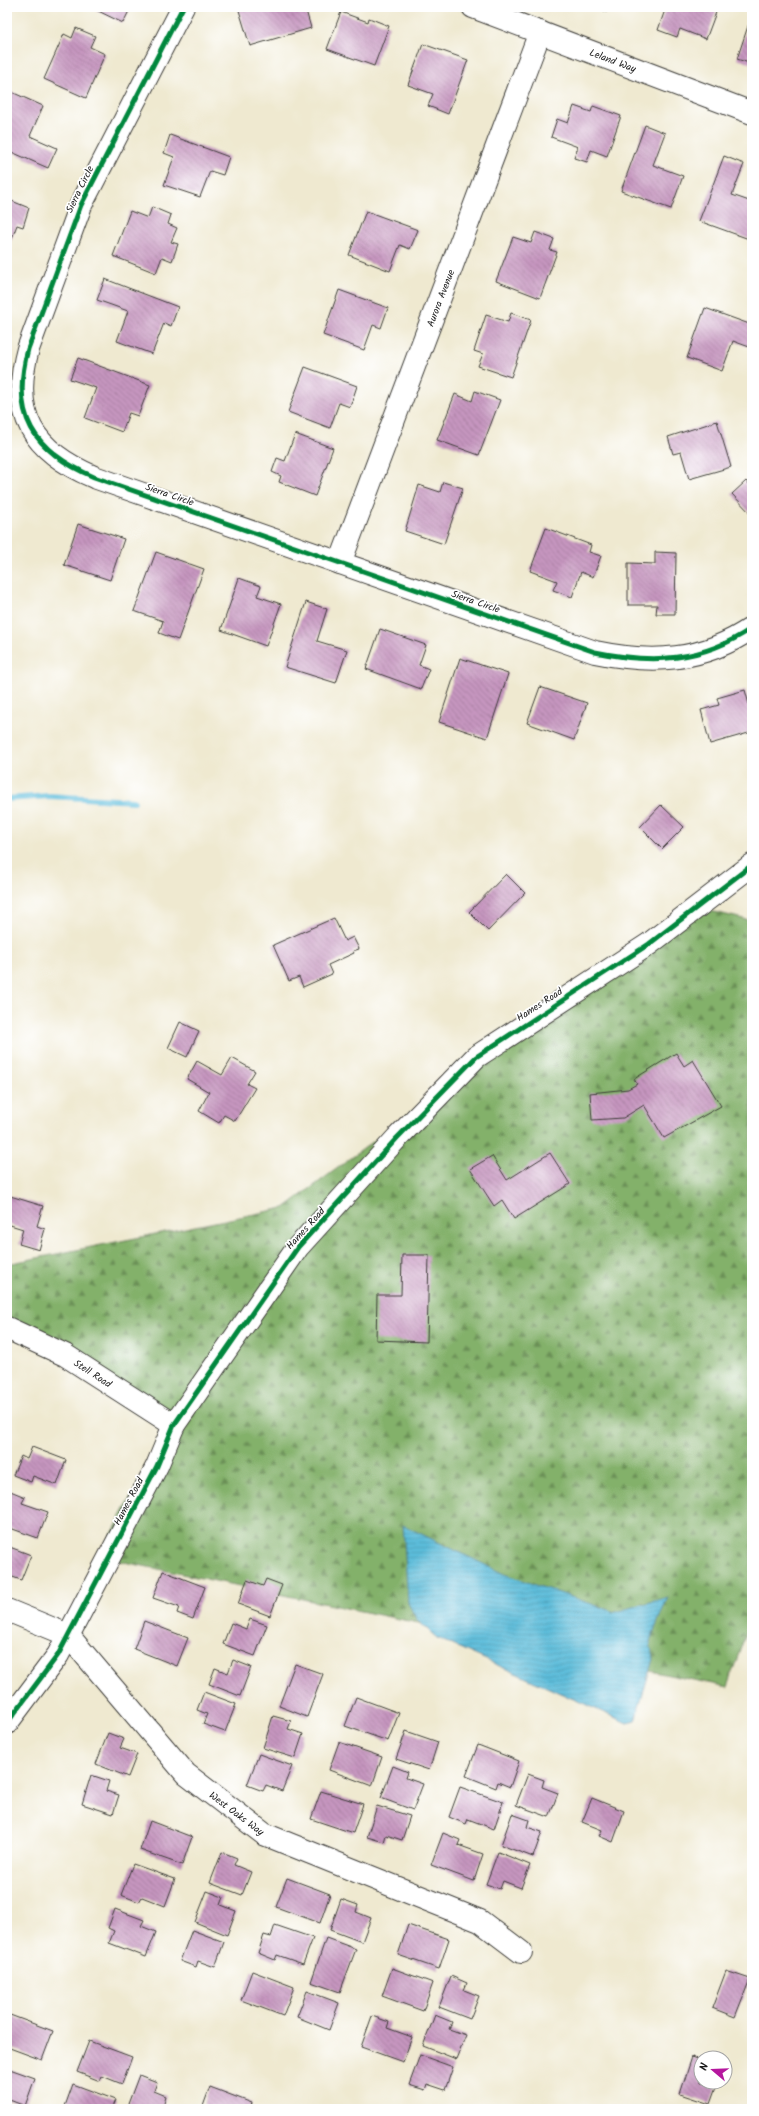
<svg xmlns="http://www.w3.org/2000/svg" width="759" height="2116" viewBox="0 0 759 2116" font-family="Kalam,sans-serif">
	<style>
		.forest { fill: url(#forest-firs); stroke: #506643 }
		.water { fill: url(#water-rules); stroke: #3c6c7b }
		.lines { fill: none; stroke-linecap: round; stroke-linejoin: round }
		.stream { stroke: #5cbcda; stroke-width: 6 }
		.building { fill: url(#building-back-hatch) }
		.minor-casing { stroke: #3c3b37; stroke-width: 24 }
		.minor { stroke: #fff; stroke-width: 22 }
		.cycleway-casing { stroke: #fff; stroke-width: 8 }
		.cycleway { stroke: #00873e; stroke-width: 5 }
		.labels { text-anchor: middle; stroke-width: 3.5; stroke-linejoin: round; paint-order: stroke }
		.street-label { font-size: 10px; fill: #1c1c1c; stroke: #fff }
	</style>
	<defs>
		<pattern id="forest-firs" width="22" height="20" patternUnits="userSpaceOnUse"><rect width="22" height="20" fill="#83b16a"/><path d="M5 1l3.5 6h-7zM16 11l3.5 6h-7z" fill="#6a8f56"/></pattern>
		<pattern id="water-rules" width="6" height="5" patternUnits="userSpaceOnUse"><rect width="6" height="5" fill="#5cbcda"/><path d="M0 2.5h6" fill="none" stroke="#4fa1ba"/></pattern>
		<pattern id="building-back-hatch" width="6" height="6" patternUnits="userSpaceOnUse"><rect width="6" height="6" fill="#c695bf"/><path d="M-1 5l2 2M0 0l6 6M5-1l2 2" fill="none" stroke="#a0799a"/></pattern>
	</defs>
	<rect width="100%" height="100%" fill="#fff"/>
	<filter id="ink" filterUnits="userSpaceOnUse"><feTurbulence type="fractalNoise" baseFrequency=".025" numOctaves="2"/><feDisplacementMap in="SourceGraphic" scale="8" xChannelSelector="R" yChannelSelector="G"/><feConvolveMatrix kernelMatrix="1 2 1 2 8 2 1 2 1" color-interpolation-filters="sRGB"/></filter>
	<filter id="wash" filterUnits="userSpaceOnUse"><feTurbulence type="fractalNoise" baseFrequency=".012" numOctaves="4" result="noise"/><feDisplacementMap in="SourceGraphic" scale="16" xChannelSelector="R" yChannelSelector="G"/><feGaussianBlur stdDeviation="0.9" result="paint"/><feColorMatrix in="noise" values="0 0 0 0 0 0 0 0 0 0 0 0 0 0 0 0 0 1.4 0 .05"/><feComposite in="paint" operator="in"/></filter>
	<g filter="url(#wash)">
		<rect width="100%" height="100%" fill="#efe9d0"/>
		<path class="forest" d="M689 906 752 921V1616L727 1687 100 1557 171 1420 7 1326V1264L284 1208Z"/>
		<path class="water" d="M403 1525 504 1574 615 1612 668 1597 650 1641 653 1659 635 1721 627 1723 437 1638 417 1620 408 1603Z"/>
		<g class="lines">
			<path class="stream" d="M7 799 49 796 134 801"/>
		</g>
		<g id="blocks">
			<g class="building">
				<path d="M90 7H131L123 23Z"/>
				<path d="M238 7H305L311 28 250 46Z"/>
				<path d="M595 7H609L607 12Z"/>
				<path d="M666 7H718L706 39 680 29 677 37 658 30Z"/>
				<path d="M341 12 368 22 369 18 389 26 374 66 327 49Z"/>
				<path d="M749 23 752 24V64L737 59Z"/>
				<path d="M76 28 95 36 90 47 105 54 86 98 44 79 64 34 72 38Z"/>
				<path d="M423 44 468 60 448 114 428 106 433 94 408 85Z"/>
				<path d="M7 90 43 106 30 136 57 148 48 168 7 150Z"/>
				<path d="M574 106 591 112 593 106 621 116 607 156 591 150 587 162 574 158 578 147 551 137 557 119 568 123Z"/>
				<path d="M645 125 665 133 653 165 683 176 671 209 621 191Z"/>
				<path d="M170 135 229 157 223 175 210 171 200 197 164 185 174 157 164 153Z"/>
				<path d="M724 156 744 164 732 195 752 202V231L749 239 699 221Z"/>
				<path d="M7 199 29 208 23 227 17 225 7 251Z"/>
				<path d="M152 207 171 215 168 224 177 228 171 242 178 244 172 261 162 257 156 273 113 256 130 211 148 218Z"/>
				<path d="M366 211 418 230 410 249 400 245 390 271 349 255Z"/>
				<path d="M535 232 554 239 550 250 557 252 540 298 496 281 513 237 531 243Z"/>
				<path d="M105 279 178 307 171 326 164 323 152 354 117 341 128 311 97 300Z"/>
				<path d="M339 290 388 308 381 328 373 325 364 350 323 335Z"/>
				<path d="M705 308 752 325V348L733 341 722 371 687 358Z"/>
				<path d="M511 313 531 320 511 377 478 366 483 354 474 351 486 315 508 322Z"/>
				<path d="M78 358 150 385 138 416 129 413 122 432 85 418 96 388 70 379Z"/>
				<path d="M305 367 357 386 350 407 339 403 330 428 288 412Z"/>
				<path d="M475 391 500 400 479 455 437 440 455 394 472 401Z"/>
				<path d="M717 421 731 467 689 479 681 452 673 454 668 437Z"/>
				<path d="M295 434 333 448 315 496 279 482 281 476 272 472 277 458 285 461Z"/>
				<path d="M746 481 752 487V515L732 494Z"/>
				<path d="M443 482 463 488 444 544 405 531 419 485 440 492Z"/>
				<path d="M78 524 124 539 110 580 64 565Z"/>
				<path d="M546 528 591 545 589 552 601 556 593 577 581 572 572 597 553 590 557 581 530 571Z"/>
				<path d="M156 552 204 569 178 640 159 633 163 621 134 611Z"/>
				<path d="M655 552 676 553 675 614H656L657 605H628V563L655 564Z"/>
				<path d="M239 578 261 586 257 596 281 604 266 646 221 630Z"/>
				<path d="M306 602 327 609 317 641 347 650 336 683 285 667Z"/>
				<path d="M380 629 426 645 419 665 429 669 421 689 366 669Z"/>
				<path d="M460 658 508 674 487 738 439 722Z"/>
				<path d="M540 687 587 703 574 740 527 723Z"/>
				<path d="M745 690 752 715V732L710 744 701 710 719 705 717 698Z"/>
				<path d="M661 805 684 827 662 849 640 827Z"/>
				<path d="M506 874 525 893 488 931 469 912Z"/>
				<path d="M334 918 345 941 353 937 359 949 353 951 354 953 328 965 332 974 303 987 299 977 289 981 273 945Z"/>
				<path d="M180 1022 199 1031 187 1057 168 1048Z"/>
				<path d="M676 1053 684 1066 693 1060 721 1106 664 1138 644 1105 623 1118 592 1120 590 1093 628 1089 637 1084 634 1079Z"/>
				<path d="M232 1058 255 1071 247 1084 255 1088 235 1121 224 1115 219 1123 199 1111 209 1092 187 1079 197 1061 222 1075Z"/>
				<path d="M550 1153 570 1184 514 1219 502 1200 494 1206 470 1169 492 1156 507 1180Z"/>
				<path d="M7 1195 43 1206 37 1226 45 1229 39 1250 19 1244 23 1229 7 1224Z"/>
				<path d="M402 1255H429L427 1342 376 1340 377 1295H401Z"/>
				<path d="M32 1447 66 1460 57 1485 33 1476 31 1482 13 1475 21 1456 27 1459Z"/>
				<path d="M8 1490 25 1497 22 1503 48 1512 38 1538 7 1527Z"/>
				<path d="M7 1546 31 1555 21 1580 7 1575Z"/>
				<path d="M163 1571 205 1587 193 1619 177 1613 179 1607 153 1598Z"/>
				<path d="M266 1579 282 1585 270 1616 238 1604 247 1580 263 1586Z"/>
				<path d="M250 1619 267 1625 255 1656 223 1644 231 1623 246 1629Z"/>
				<path d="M144 1621 188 1638 177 1666 134 1649Z"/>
				<path d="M233 1660 251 1667 240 1696 209 1684 215 1668 228 1673Z"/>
				<path d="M295 1664 323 1674 307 1717 279 1706Z"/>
				<path d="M204 1692 236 1704 225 1732 203 1724 207 1714 197 1710Z"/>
				<path d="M356 1697 399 1713 388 1741 345 1726Z"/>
				<path d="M273 1716 291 1721 288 1729 303 1734 295 1758 263 1748Z"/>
				<path d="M406 1731 438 1742 429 1770 396 1759Z"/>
				<path d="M108 1733 124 1739 120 1748 137 1754 128 1777 96 1764Z"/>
				<path d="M339 1742 382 1757 372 1786 329 1770Z"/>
				<path d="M478 1745 519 1761 510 1787 498 1782 496 1788 466 1776Z"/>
				<path d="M259 1754 292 1766 282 1791 266 1785 263 1791 247 1785Z"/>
				<path d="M393 1766 408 1772 406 1778 423 1784 413 1810 381 1798Z"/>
				<path d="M528 1774 544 1780 542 1787 558 1793 549 1817 516 1805Z"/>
				<path d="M91 1775 109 1781 106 1791 119 1795 113 1814 82 1804Z"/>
				<path d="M460 1787 503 1802 494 1829 468 1819 466 1824 449 1817Z"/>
				<path d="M321 1791 363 1804 353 1833 311 1819Z"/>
				<path d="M592 1798 624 1811 613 1842 599 1836 602 1830 582 1822Z"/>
				<path d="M377 1806 410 1816 402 1840 386 1835 384 1842 367 1837Z"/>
				<path d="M512 1814 529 1820 527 1827 542 1832 533 1857 501 1845Z"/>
				<path d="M150 1821 192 1837 182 1865 140 1850Z"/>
				<path d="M443 1833 460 1840 458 1845 483 1854 474 1881 431 1865Z"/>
				<path d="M222 1852 237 1858 234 1865 251 1872 242 1895 210 1883Z"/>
				<path d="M498 1852 530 1865 521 1888 503 1881 500 1889 486 1884Z"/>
				<path d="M133 1864 175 1879 165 1906 142 1897 139 1902 121 1895Z"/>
				<path d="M287 1878 330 1894 320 1923 276 1907Z"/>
				<path d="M207 1891 223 1897 220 1905 236 1911 227 1935 195 1922Z"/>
				<path d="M341 1899 358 1905 356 1912 371 1918 362 1942 330 1930Z"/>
				<path d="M115 1909 144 1920 141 1926 156 1932 146 1957 109 1943 114 1931 108 1928Z"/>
				<path d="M275 1925 313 1938 303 1964 277 1955 275 1960 258 1953 264 1935 271 1937Z"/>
				<path d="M408 1925 449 1939 439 1969 398 1955Z"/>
				<path d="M192 1930 224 1942 215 1967 198 1961 196 1967 180 1961Z"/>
				<path d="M326 1938 356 1949 340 1992 311 1982Z"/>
				<path d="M392 1968 433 1983 423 2011 382 1996Z"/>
				<path d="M252 1971 294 1987 283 2016 241 2000Z"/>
				<path d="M726 1971 750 1979 735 2017 712 2008Z"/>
				<path d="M451 1976 467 1983 464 1990 479 1996 470 2019 439 2007Z"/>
				<path d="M307 1991 339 2003 329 2030 297 2017Z"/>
				<path d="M10 2015 53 2031 42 2060 7 2047V2024Z"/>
				<path d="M435 2015 452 2022 449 2029 466 2035 456 2059 423 2046Z"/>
				<path d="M372 2016 389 2022 387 2028 412 2037 403 2062 361 2047Z"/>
				<path d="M89 2041 132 2057 122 2084 102 2076 100 2081 77 2072Z"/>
				<path d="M420 2055 453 2067 445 2090 427 2084 425 2090 409 2085Z"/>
				<path d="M692 2057 701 2060V2082H718L710 2104 680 2094Z"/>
				<path d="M7 2068 35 2078 25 2106 7 2099Z"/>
				<path d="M139 2075 157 2082 154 2091 166 2096 162 2109H142L128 2104Z"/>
				<path d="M73 2084 116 2100 112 2109H64Z"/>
				<path d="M210 2087 252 2103 250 2109H202Z"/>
			</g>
		</g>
	</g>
	<g filter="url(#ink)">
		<use href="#blocks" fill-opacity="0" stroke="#3c3b37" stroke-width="1"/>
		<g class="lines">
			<g class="minor-casing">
				<g id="minor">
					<path d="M183 7 81 205 28 349C10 415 33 451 94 477L595 652C652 664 702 662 752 628"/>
					<path d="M473 7 752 113"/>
					<path d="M340 563 540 32"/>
					<path d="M7 1328 65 1355 174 1425"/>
					<path d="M7 1610 68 1635 186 1774 264 1834 480 1921 521 1952"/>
					<path d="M7 1723 58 1655 157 1466 174 1425 298 1247 397 1138 476 1057 649 944 752 865"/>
				</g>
			</g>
			<use href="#minor" class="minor"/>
			<g class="cycleway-casing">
				<g id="cycleway">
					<path d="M183 7 81 205 28 349C10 415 33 451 94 477L595 652C652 664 702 662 752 628"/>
					<path d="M7 1723 58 1655 157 1466 174 1425 298 1247 397 1138 476 1057 649 944 752 865"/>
				</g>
			</g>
			<use href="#cycleway" class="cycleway"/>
		</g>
	</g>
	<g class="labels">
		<g class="street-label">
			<text transform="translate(613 60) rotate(21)" y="4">Leland Way</text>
			<text transform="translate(79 189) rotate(-64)" y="4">Sierra Circle</text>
			<text transform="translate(440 298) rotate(-69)" y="4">Aurora Avenue</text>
			<text transform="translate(170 494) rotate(19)" y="4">Sierra Circle</text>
			<text transform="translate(476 601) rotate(19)" y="4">Sierra Circle</text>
			<text transform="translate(539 1004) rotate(-33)" y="4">Hames Road</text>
			<text transform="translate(305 1228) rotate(-48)" y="4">Hames Road</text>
			<text transform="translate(93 1373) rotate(33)" y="4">Stell Road</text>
			<text transform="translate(128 1501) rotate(-62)" y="4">Hames Road</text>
			<text transform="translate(237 1813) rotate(37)" y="4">West Oaks Way</text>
		</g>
	</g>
	<rect width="759" height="2116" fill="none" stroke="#fff" stroke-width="24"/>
	<g transform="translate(713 2070) rotate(289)"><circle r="19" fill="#ffffff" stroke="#a4a4a4"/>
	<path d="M0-3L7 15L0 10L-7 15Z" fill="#b5179e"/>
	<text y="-6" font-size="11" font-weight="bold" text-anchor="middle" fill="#1c1c1c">N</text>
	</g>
</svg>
